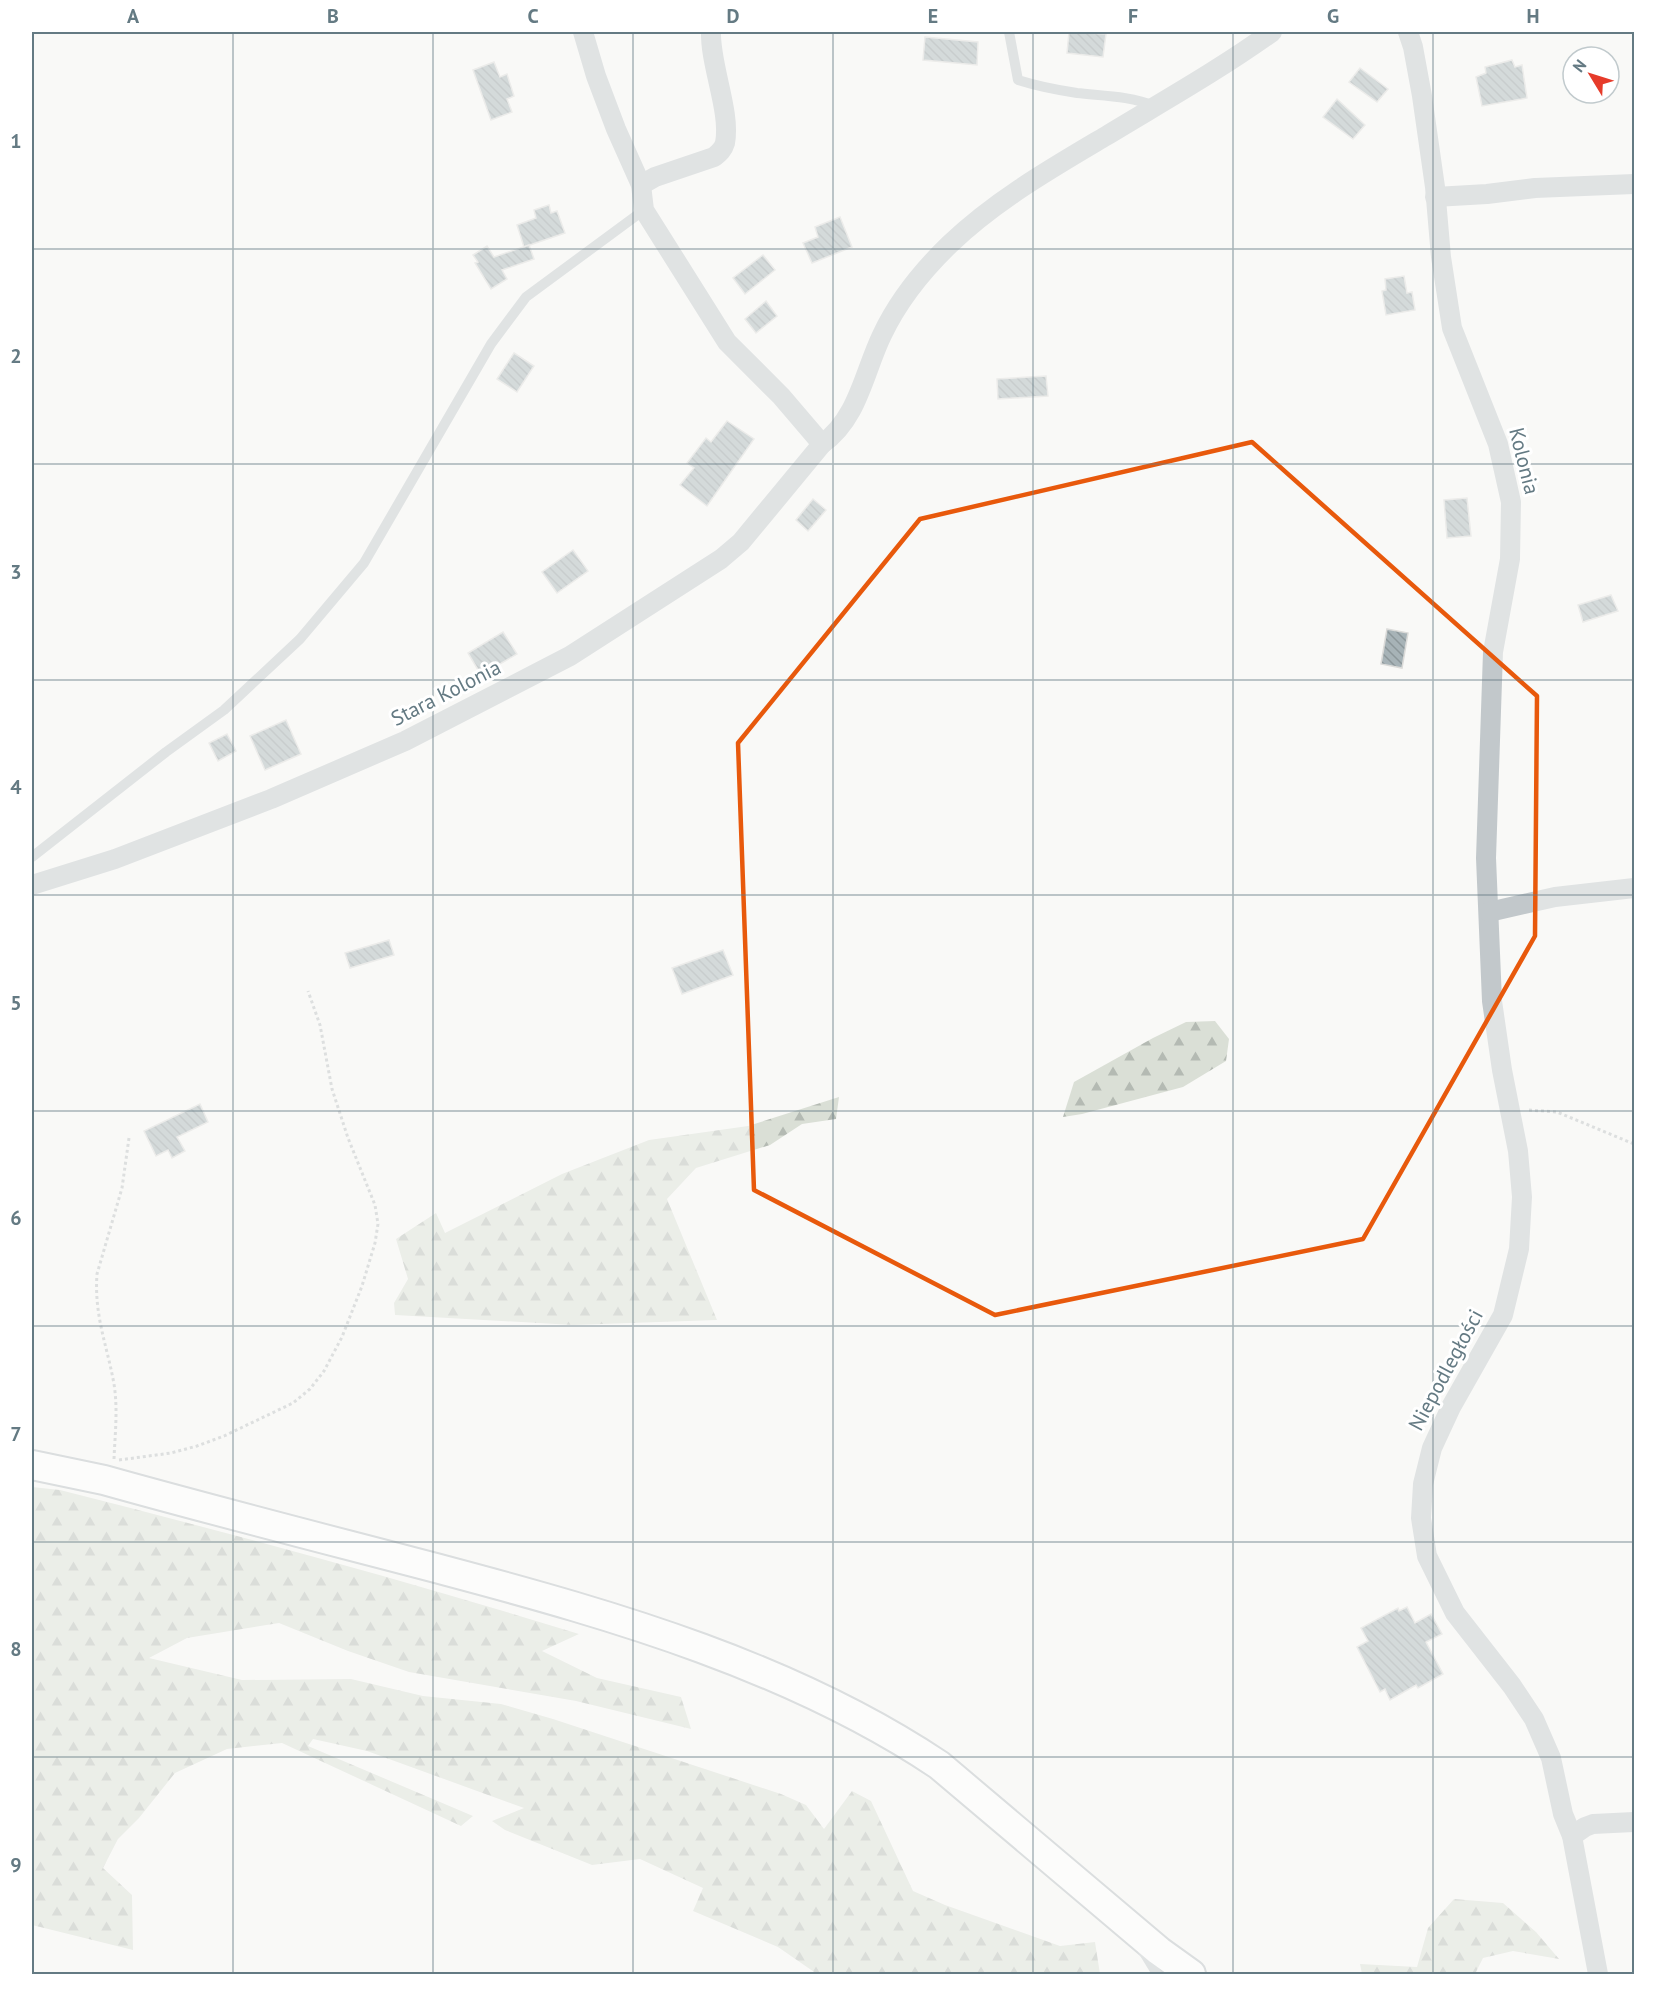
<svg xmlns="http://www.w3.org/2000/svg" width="1666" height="2006" viewBox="0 0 1666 2006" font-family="'PT Sans',sans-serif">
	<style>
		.forest { fill: url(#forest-firs) }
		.building { fill: url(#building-back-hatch); stroke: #dbdbd9; stroke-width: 1.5 }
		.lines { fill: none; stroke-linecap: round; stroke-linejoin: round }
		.secondary-casing { stroke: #b5bcc0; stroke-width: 32 }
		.path { stroke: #babfc1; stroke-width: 3; stroke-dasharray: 3 3; stroke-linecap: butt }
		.lane { stroke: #c2c8cb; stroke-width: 10 }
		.street { stroke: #c2c8cb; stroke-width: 20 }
		.secondary { stroke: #fff; stroke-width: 28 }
		.marked { fill: none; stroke: #e8590c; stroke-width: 4.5; stroke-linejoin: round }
		.grid { fill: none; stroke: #647a83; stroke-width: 1.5; stroke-opacity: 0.55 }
		.labels { text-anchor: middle; stroke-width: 6; stroke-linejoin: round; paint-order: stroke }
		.street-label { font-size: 21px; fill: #647a83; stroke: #fff }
		.neatline { fill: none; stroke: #647a83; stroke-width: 2 }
		.grid-label { font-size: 20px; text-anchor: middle; font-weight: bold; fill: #647a83 }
	</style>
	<defs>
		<pattern id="forest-firs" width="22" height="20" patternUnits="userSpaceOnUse" patternTransform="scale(1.5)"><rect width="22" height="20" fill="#dadfd6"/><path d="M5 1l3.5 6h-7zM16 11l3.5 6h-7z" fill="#b4bab3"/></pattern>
		<pattern id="building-back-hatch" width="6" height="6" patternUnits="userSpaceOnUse" patternTransform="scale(1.5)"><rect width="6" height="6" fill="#a7b3b7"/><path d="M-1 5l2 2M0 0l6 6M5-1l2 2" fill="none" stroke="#8c979a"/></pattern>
	</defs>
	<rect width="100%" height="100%" fill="#f9f9f7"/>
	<g class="forest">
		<path d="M1215 1021 1229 1039 1226 1061 1183 1087 1082 1114 1063 1117 1074 1082 1153 1038 1186 1022Z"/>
		<path d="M839 1097 836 1119 802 1124 770 1145 696 1168 667 1199 717 1320 573 1325 395 1315 394 1303 408 1279 396 1239 436 1213 445 1233 562 1174 649 1140 748 1126Z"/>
		<path d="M32 1487 60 1490C234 1534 407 1581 579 1634L542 1651 597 1678 681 1697 691 1729 576 1701 409 1672 348 1651 279 1623 187 1638 149 1658 242 1680 351 1679 423 1696 501 1704 553 1719 781 1794 806 1805 824 1829 852 1791 871 1801 913 1891 945 1905 1060 1946 1095 1942 1100 1974H817L778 1947 693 1911 703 1888 640 1859 592 1865 505 1830 492 1821 524 1808 367 1751 313 1739 308 1746 473 1816 461 1826 282 1743 227 1749 175 1773 139 1818 118 1839 103 1868 132 1895 133 1950 32 1925Z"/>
		<path d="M1454 1899 1503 1903 1536 1932 1559 1959 1513 1951 1483 1958 1475 1974H1362L1360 1964 1417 1967 1428 1928Z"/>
	</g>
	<g class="building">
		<path d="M1069 32 1106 34 1103 57 1067 53Z"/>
		<path d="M925 37 978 42 977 65 923 60Z"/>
		<path d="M1512 60 1515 67 1522 65 1527 98 1482 106 1476 77 1486 73 1485 67Z"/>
		<path d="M494 62 500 77 507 74 514 96 507 99 512 112 491 120 473 70Z"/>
		<path d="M1360 68 1388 89 1377 102 1349 82Z"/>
		<path d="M1337 99 1365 125 1353 139 1323 117Z"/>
		<path d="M549 205 551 213 557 211 565 233 524 247 517 225 536 218 534 210Z"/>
		<path d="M840 217 852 247 812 263 803 243 818 237 815 227Z"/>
		<path d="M529 245 534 259 502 270 507 279 491 289 475 263 478 262 473 255 487 246 494 257Z"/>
		<path d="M763 255 775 270 745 294 733 278Z"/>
		<path d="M1404 276 1407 293 1412 292 1415 310 1386 315 1382 291 1386 290 1385 279Z"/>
		<path d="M766 301 777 316 756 333 745 319Z"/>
		<path d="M514 353 534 366 517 392 497 379Z"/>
		<path d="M1046 376 1048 396 998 399 997 379Z"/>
		<path d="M727 421 754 439 707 506 680 485 694 468 687 463 706 438 711 442Z"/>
		<path d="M1467 498 1471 536 1447 538 1444 500Z"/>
		<path d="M813 499 826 510 808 531 796 520Z"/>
		<path d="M573 550 588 571 557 593 542 572Z"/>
		<path d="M1611 595 1618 611 1583 622 1578 605Z"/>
		<path d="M1387 629 1408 633 1402 668 1381 664Z"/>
		<path d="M503 632 517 654 481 675 468 653Z"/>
		<path d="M286 720 301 754 265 770 250 736Z"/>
		<path d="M227 734 236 751 218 761 209 743Z"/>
		<path d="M389 940 394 955 350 968 345 953Z"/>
		<path d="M723 950 733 975 682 994 672 968Z"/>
		<path d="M200 1104 208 1122 177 1137 185 1151 172 1158 168 1150 156 1156 144 1131Z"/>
		<path d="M1407 1607 1415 1623 1431 1614 1442 1634 1426 1642 1443 1674 1418 1688 1416 1685 1390 1700 1385 1689 1380 1692 1357 1647 1368 1641 1361 1628 1398 1608 1399 1611Z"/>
	</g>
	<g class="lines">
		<g class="secondary-casing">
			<path id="secondary" d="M32 1465 104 1480C218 1512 333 1541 447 1571 616 1616 792 1667 939 1765L1159 1951 1191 1974"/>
		</g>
		<g class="path">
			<path d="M1529 1110 1557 1112 1634 1144"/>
			<path d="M114 1459C115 1434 118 1409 114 1384 107 1345 94 1316 97 1274L122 1188 129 1138"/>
			<path d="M119 1460 171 1453 197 1446 224 1436 293 1403 310 1389 324 1371 342 1337 362 1286 375 1243 378 1224 375 1205 348 1138 332 1089 320 1025 308 991"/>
		</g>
		<g class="lane">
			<path d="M1009 32 1018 80C1037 86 1057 90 1077 93 1104 96 1130 96 1155 106"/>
			<path d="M32 857 166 752 224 710 300 639 364 563 491 344 526 297 644 210"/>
			<path d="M1143 1951 1157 1974"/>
		</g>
		<g class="street">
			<path d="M583 32 596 76 616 129 641 185 644 210 727 342 781 396 822 444"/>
			<path d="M1408 32 1413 47 1422 96 1435 187 1441 257 1452 328 1498 444 1511 502 1510 559 1493 652 1486 858 1492 1001 1502 1070 1518 1151 1522 1197 1519 1249 1503 1315 1451 1407 1432 1448 1423 1484 1421 1518 1427 1556 1455 1613 1512 1686 1534 1719 1551 1758 1563 1814 1572 1836 1598 1974"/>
			<path d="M641 185 655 177 714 157C719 153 723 150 725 143 731 112 710 65 711 32"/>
			<path d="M1435 197 1487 194 1535 188 1634 184"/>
			<path d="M32 885 115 859 271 799 405 741 570 656 721 559 741 542 822 444C858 419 864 372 882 335 898 301 923 270 950 244 996 200 1052 168 1106 136 1162 102 1219 70 1272 32"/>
			<path d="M1489 912 1555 897 1634 888"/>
			<path d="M1572 1836 1585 1827 1593 1824 1634 1822"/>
		</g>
		<use href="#secondary" class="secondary"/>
	</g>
	<path d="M0 0H1666V2006H0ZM1252 442 1537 696 1535 936 1363 1239 995 1315 754 1190 738 743 920 519Z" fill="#f9f9f7" fill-opacity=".55" fill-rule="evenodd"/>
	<path class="marked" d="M1252 442 1537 696 1535 936 1363 1239 995 1315 754 1190 738 743 920 519Z"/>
	<path class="grid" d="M233 32V1974M433 32V1974M633 32V1974M833 32V1974M1033 32V1974M1233 32V1974M1433 32V1974M32 249H1634M32 464H1634M32 680H1634M32 895H1634M32 1111H1634M32 1326H1634M32 1542H1634M32 1757H1634"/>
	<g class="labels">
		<g class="street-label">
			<text transform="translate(1524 461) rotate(76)" y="7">Kolonia</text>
			<text transform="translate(446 693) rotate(-27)" y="7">Stara Kolonia</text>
			<text transform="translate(1446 1370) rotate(-62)" y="7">Niepodległości</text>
		</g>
	</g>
	<rect width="1666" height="2006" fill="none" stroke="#ffffff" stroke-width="66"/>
	<g transform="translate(1591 75) rotate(308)"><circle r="28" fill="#ffffff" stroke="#c1cacd" stroke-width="1.5"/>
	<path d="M0-4.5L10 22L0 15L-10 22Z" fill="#e63b2a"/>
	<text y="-9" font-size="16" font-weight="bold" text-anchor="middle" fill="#647a83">N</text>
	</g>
	<rect x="33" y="33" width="1600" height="1940" class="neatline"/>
	<g class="grid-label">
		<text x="133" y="23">A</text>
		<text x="333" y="23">B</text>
		<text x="533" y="23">C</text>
		<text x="733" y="23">D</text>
		<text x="933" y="23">E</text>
		<text x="1133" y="23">F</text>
		<text x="1333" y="23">G</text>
		<text x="1533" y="23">H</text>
		<text x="16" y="148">1</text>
		<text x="16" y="363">2</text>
		<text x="16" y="579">3</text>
		<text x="16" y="794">4</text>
		<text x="16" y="1010">5</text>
		<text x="16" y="1225">6</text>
		<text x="16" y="1441">7</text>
		<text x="16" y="1656">8</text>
		<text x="16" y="1872">9</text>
	</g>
</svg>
